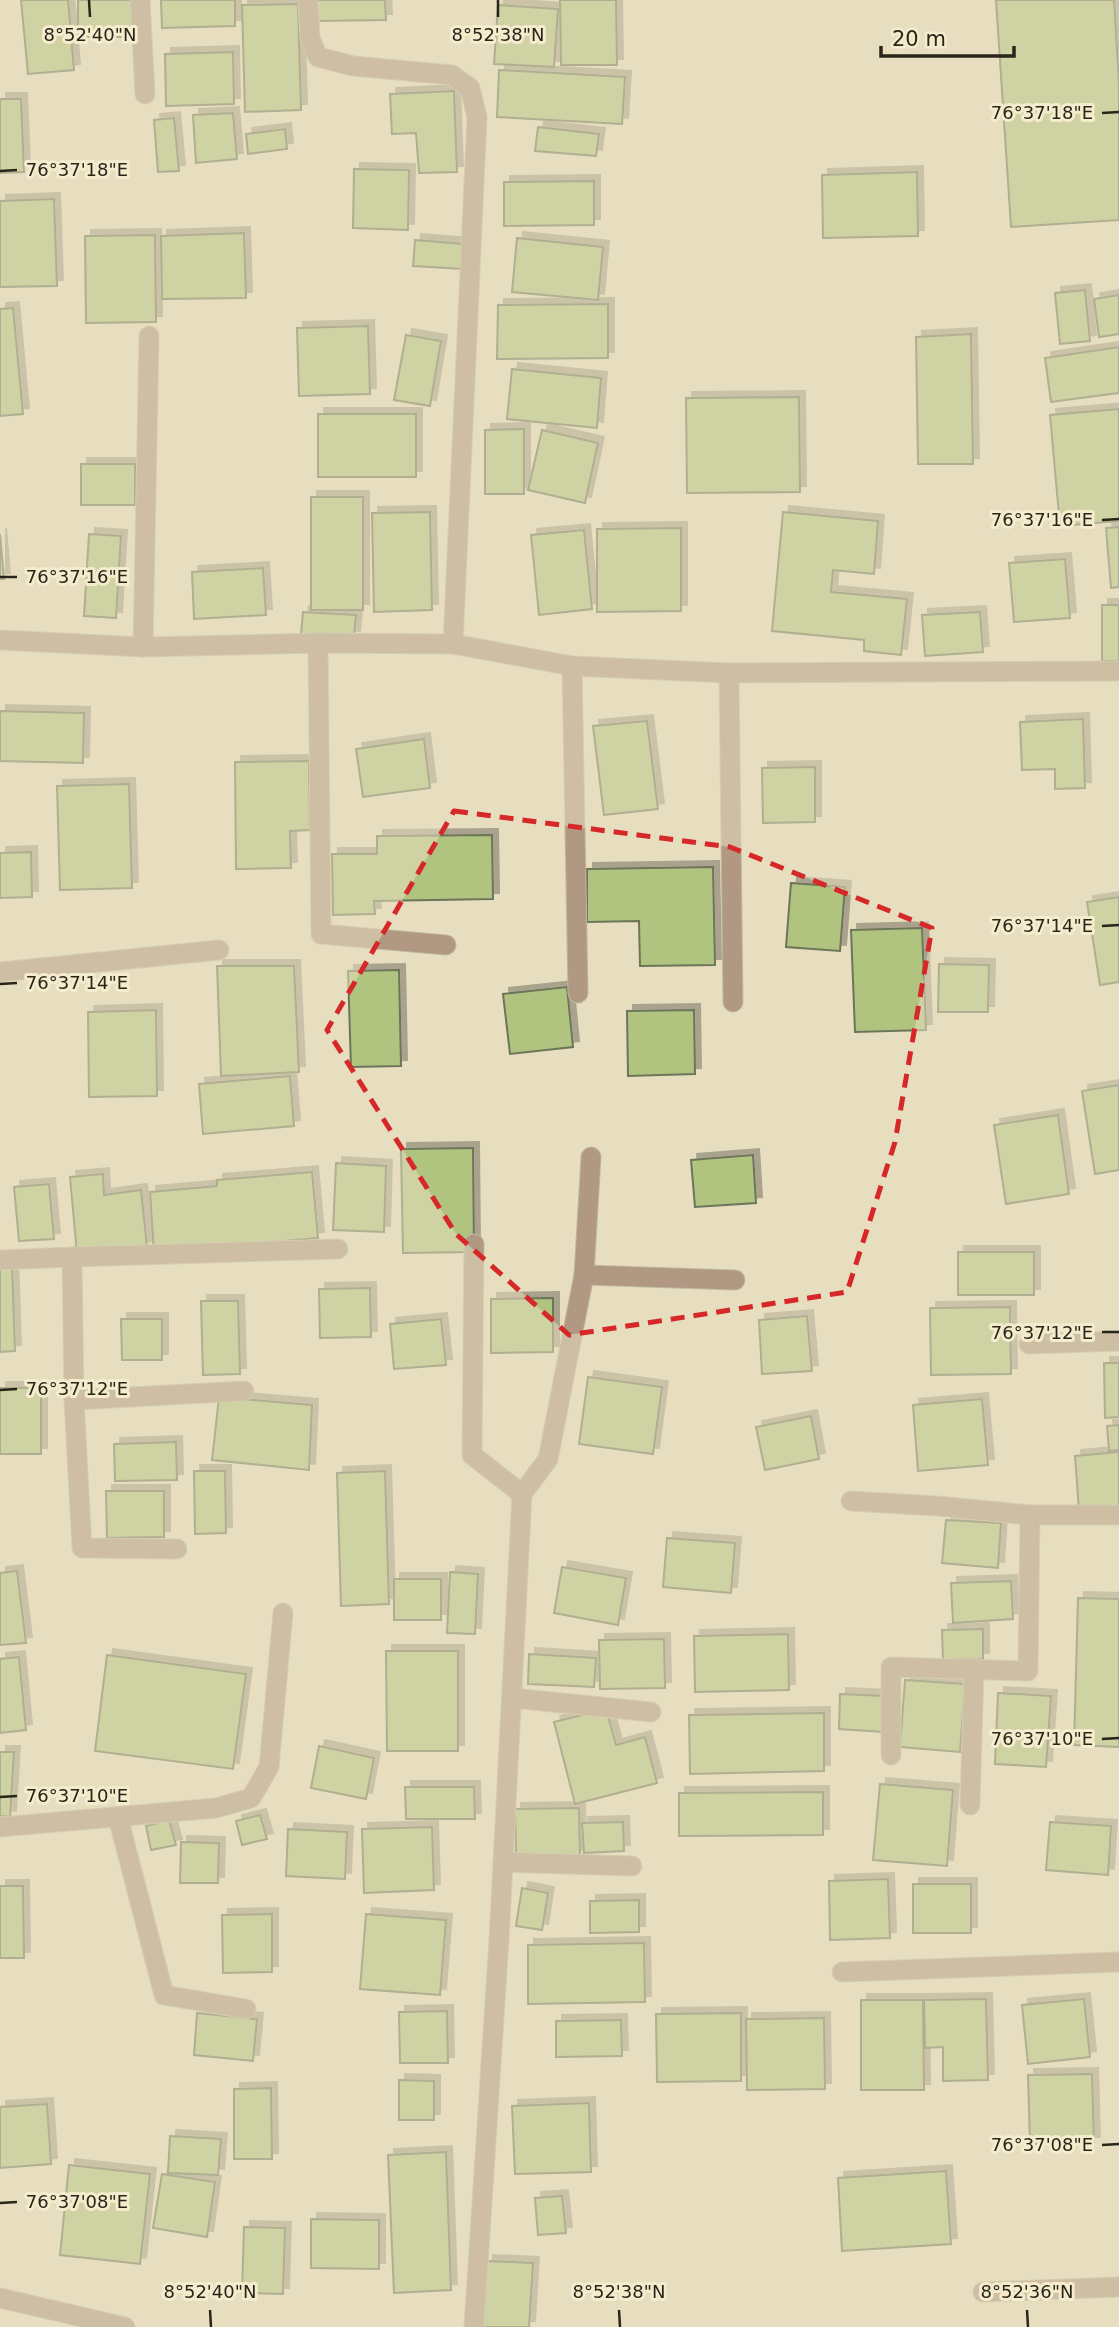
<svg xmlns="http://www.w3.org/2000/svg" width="1119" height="2327" viewBox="0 0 1119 2327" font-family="'DejaVu Sans',sans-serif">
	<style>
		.building { fill: #b1c47f; stroke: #6d745a; stroke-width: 2; filter: url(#shadow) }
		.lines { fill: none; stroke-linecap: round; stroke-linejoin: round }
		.minor-casing { stroke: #c1b99f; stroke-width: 21 }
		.minor { stroke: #b09883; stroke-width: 19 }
		.marked { fill: none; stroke: #d62828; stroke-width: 5; stroke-dasharray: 14 9; stroke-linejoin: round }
		.ticks { fill: none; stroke: #282519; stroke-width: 2.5 }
		.ticks-label { font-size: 18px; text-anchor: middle; fill: #282519; stroke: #f5ebcd; stroke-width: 6; stroke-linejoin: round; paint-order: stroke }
	</style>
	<defs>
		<filter id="shadow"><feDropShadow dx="6" dy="-6" stdDeviation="0" flood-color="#0004"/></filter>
	</defs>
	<rect width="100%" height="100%" fill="#e7dec0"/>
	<g class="building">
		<path d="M21 0H68L74 70 28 74Z"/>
		<rect x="78" y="0" width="54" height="37"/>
		<path d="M161 0H235V26L162 28Z"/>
		<path d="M316 0H385L386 20 316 21Z"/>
		<path d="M560 0H616L617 65H561Z"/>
		<path d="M996 0H1114L1119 82V220L1011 227Z"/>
		<path d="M298 4 301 110 245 112 242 5Z"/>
		<path d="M498 5 558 9 554 67 494 64Z"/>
		<path d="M233 52 234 104 166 106 165 54Z"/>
		<path d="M499 70 625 77 622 124 497 117Z"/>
		<path d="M454 91 457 172 419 173 416 133 392 134 390 94Z"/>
		<path d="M0 99H21L24 172 0 173Z"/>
		<path d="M233 113 237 159 196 163 193 115Z"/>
		<path d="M174 118 179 171 158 172 154 120Z"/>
		<path d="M538 127 599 134 596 156 535 151Z"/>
		<path d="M285 129 287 149 248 154 246 134Z"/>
		<path d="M354 169 409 170 408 230 353 228Z"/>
		<path d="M917 172 918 236 823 238 822 175Z"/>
		<path d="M594 181V225L504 226V182Z"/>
		<path d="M54 199 57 286 0 287V201Z"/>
		<path d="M244 233 246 298 162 299 161 236Z"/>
		<path d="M155 235 156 322 86 323 85 236Z"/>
		<path d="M517 238 603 247 598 300 512 292Z"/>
		<path d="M415 240 464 244 463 269 413 266Z"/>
		<path d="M1085 290 1090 341 1060 344 1055 293Z"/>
		<path d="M1119 295V334L1099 337 1094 299Z"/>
		<path d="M608 304V358L497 359 498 305Z"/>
		<path d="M13 308 23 414 0 416V309Z"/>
		<path d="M368 326 370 394 299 396 297 328Z"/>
		<path d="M971 334 973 464H918L916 337Z"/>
		<path d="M406 335 441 341 430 406 394 400Z"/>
		<path d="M1119 347V393L1051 402 1045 358Z"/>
		<path d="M512 369 601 378 597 428 507 419Z"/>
		<path d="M799 397 800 492 687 493 686 398Z"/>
		<path d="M1119 409V521L1060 526 1050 415Z"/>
		<rect x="318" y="414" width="98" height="63"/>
		<path d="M524 429V494H485V430Z"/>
		<path d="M542 430 598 443 585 503 528 490Z"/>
		<rect x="81" y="464" width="54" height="41"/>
		<rect x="311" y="497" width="52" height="113"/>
		<path d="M430 512 432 610 374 612 372 513Z"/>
		<path d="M783 512 878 521 874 574 833 570 831 592 907 599 901 655 864 651V640L772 631Z"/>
		<path d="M1119 527V587L1111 588 1106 528Z"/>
		<path d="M681 528V611L597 612V529Z"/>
		<path d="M584 530 592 609 539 615 531 535Z"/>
		<path d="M0 534 4 579H0Z"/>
		<path d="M89 534 121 536 116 618 84 616Z"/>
		<path d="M1065 559 1070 618 1014 622 1009 563Z"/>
		<path d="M263 568 266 615 194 619 192 572Z"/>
		<rect x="1102" y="605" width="17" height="56"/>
		<path d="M303 612 356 615 354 637 301 634Z"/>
		<path d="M980 612 983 652 925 656 922 615Z"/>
		<path d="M0 711 84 713 83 763 0 761Z"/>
		<path d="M1083 719 1085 788 1055 789V769L1022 770 1020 722Z"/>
		<path d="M647 721 658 809 604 815 593 726Z"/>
		<path d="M424 739 430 788 363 797 356 749Z"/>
		<path d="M309 761 310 830 290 831 291 868 236 869 235 762Z"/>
		<path d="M815 767V822L763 823 762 768Z"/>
		<path d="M129 784 132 888 60 890 57 786Z"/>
		<path d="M492 835 493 899 374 901 375 914 333 915 332 854H377V836Z"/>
		<path d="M31 852 32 897 0 898V853Z"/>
		<path d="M713 867 715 965 640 966 639 921 587 922V869Z"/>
		<path d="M791 883 845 887 840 951 786 947Z"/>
		<path d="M1119 897V982L1100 985 1087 902Z"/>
		<path d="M922 928 926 1030 855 1032 851 930Z"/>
		<path d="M939 964 989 965 988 1012H938Z"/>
		<path d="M217 966H294L299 1072 221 1076Z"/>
		<path d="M399 970 401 1066 351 1067 348 971Z"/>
		<path d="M567 987 573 1047 510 1054 503 994Z"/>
		<path d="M156 1010 157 1096 89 1097 88 1012Z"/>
		<path d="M694 1010 695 1074 628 1076 627 1011Z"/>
		<path d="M290 1076 294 1126 203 1134 199 1084Z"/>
		<path d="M1119 1085V1170L1095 1174 1082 1091Z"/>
		<path d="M1058 1115 1069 1194 1006 1204 994 1125Z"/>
		<path d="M473 1148 474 1252 403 1253 401 1149Z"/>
		<path d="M753 1155 756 1203 695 1207 691 1160Z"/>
		<path d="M336 1163 386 1166 384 1232 333 1230Z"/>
		<path d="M312 1172 318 1238 154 1253 150 1192 217 1186V1180Z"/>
		<path d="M103 1174 104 1195 141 1190 147 1247 77 1254 70 1177Z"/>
		<path d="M49 1184 54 1239 19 1241 14 1187Z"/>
		<rect x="958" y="1252" width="76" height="43"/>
		<path d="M0 1264H12L15 1351 0 1352Z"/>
		<path d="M370 1288 371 1337 320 1338 319 1289Z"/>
		<path d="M553 1298V1352L491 1353V1299Z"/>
		<path d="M201 1301H238L240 1374 203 1375Z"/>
		<path d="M1010 1307 1011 1374 931 1375 930 1308Z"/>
		<path d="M807 1316 812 1371 762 1374 759 1320Z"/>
		<path d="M121 1319H162V1360H122Z"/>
		<path d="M441 1319 446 1365 394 1369 390 1324Z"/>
		<path d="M1104 1363H1119V1417L1105 1418Z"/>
		<path d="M588 1377 662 1387 653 1454 579 1444Z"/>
		<rect x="0" y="1388" width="41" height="66"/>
		<path d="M219 1397 312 1405 309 1470 212 1460Z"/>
		<path d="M982 1399 988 1465 918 1471 913 1405Z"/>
		<path d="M811 1416 819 1459 765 1470 756 1427Z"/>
		<path d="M1119 1425V1450L1109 1451 1107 1426Z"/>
		<path d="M176 1442 177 1480 115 1481 114 1444Z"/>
		<path d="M1119 1452V1507L1079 1511 1075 1456Z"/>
		<path d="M194 1471H225L226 1533 195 1534Z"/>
		<path d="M385 1471 389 1604 341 1606 337 1473Z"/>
		<path d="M106 1491H164V1537L107 1538Z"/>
		<path d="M946 1520 1001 1523 998 1568 942 1563Z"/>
		<path d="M667 1538 735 1543 731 1593 663 1587Z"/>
		<path d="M562 1567 626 1578 618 1625 554 1613Z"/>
		<path d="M17 1571 26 1643 0 1645V1573Z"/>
		<path d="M450 1572 478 1574 475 1634 447 1633Z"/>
		<rect x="394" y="1579" width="47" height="41"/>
		<path d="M1011 1581 1013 1619 953 1623 951 1583Z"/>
		<path d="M1078 1598 1119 1599V1747L1074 1745Z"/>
		<path d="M983 1629V1659L943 1660 942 1630Z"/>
		<path d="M788 1634 789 1690 695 1692 694 1636Z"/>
		<path d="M664 1639 665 1688 600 1689 599 1640Z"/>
		<path d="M386 1651H458V1751H387Z"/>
		<path d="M529 1654 596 1658 594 1687 528 1684Z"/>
		<path d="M107 1655 246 1674 233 1769 95 1751Z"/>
		<path d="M19 1657 26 1730 0 1733V1659Z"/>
		<path d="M905 1680 965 1684 960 1752 900 1747Z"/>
		<path d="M998 1693 1051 1696 1046 1767 995 1764Z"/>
		<path d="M840 1694 885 1696 883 1732 839 1729Z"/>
		<path d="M606 1709 616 1745 645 1737 657 1783 575 1804 554 1722Z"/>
		<path d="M824 1713V1771L690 1774 689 1715Z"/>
		<path d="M319 1746 374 1758 366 1799 311 1788Z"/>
		<path d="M0 1752H14L10 1817 0 1816Z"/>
		<path d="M880 1784 953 1790 947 1866 873 1860Z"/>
		<path d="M405 1787H474L475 1819H406Z"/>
		<path d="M823 1792V1835L679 1836V1793Z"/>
		<path d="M579 1808 580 1856H516L515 1809Z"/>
		<path d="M260 1815 267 1839 242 1845 236 1821Z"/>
		<path d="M169 1820 176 1845 151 1850 146 1826Z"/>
		<path d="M623 1822 624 1851 584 1853 582 1823Z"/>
		<path d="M1050 1822 1111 1826 1108 1875 1046 1870Z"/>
		<path d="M432 1827 434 1890 364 1893 362 1829Z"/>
		<path d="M288 1829 347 1832 345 1879 286 1876Z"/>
		<path d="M181 1842 219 1843 218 1883H180Z"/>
		<path d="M888 1879 890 1938 830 1940 829 1881Z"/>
		<rect x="913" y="1884" width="58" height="49"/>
		<path d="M0 1886H23L24 1958H0Z"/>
		<path d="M522 1888 548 1893 542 1930 516 1926Z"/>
		<path d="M639 1900V1932L590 1933V1901Z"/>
		<path d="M272 1914V1972L223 1973 222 1915Z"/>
		<path d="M366 1914 446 1920 440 1995 360 1989Z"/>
		<path d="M644 1943 645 2002 528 2004V1945Z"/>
		<path d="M986 1999 988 2080 943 2081V2047L925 2048 924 2000Z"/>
		<path d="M1084 1999 1090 2057 1028 2064 1022 2005Z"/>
		<path d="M861 2000H923L924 2090H861Z"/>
		<path d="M447 2011 448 2063H400L399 2012Z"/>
		<path d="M197 2013 257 2019 253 2061 194 2055Z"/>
		<path d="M741 2013V2081L657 2082 656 2014Z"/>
		<path d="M824 2018 825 2089 747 2090 746 2019Z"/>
		<path d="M621 2020 622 2056 556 2057V2021Z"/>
		<path d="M1092 2074 1094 2143 1030 2144 1028 2075Z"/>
		<path d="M399 2080 434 2081V2120H399Z"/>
		<path d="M271 2088 272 2159H234V2089Z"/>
		<path d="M589 2103 591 2172 515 2174 512 2106Z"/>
		<path d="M47 2104 51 2164 0 2168V2107Z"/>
		<path d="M170 2136 221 2139 218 2175 168 2173Z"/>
		<path d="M446 2152 451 2290 394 2293 388 2155Z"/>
		<path d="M69 2165 150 2174 140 2264 60 2255Z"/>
		<path d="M946 2171 951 2244 842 2251 838 2178Z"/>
		<path d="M162 2174 215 2182 207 2237 153 2228Z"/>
		<path d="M562 2196 566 2233 538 2235 535 2198Z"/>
		<path d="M311 2219 379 2220V2269L311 2268Z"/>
		<path d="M244 2227 285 2228 283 2294 242 2293Z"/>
		<path d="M487 2261 533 2263 529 2327H482Z"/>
	</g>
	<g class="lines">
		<g class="minor-casing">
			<g id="minor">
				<path d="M140 0 145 94"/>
				<path d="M308 0 310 38 318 57 353 66 452 75 470 88 477 117 453 644"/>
				<path d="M0 640 143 647 318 643 453 644 572 666 729 673 1119 671"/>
				<path d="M318 643 321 934 446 945"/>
				<path d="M143 647 149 336"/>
				<path d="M572 666 578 993"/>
				<path d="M729 673 733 1002"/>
				<path d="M0 972 219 950"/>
				<path d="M474 1244 472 1455 522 1494"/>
				<path d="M72 1257 338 1249"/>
				<path d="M0 1260 72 1257 74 1400 82 1548 177 1549"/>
				<path d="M584 1275 735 1280"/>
				<path d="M1029 1344 1119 1341"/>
				<path d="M74 1400 244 1391"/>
				<path d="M851 1501 937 1506 1030 1515H1119"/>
				<path d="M512 1698 651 1712"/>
				<path d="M891 1755V1667L1028 1671 1030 1515"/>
				<path d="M970 1805 974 1668"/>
				<path d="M118 1817 164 1995 246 2009"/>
				<path d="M0 1827 216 1808 251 1798 269 1767 283 1613"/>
				<path d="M503 1862 632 1866"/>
				<path d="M842 1972 1119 1962"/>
				<path d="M983 2292 1119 2287"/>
				<path d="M0 2298 125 2327"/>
				<path d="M474 2327 499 1940 522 1494 548 1459 584 1275 591 1157"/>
			</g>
		</g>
		<use href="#minor" class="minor"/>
	</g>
	<path d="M0 0H1119V2327H0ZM454 811 730 847 932 928 895 1142 847 1292 569 1335 456 1234 327 1030Z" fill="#e7dec0" fill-opacity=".55" fill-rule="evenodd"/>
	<path class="marked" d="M454 811 730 847 932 928 895 1142 847 1292 569 1335 456 1234 327 1030Z"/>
	<path class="ticks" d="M89 0 90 17M498 0V17M1102 113 1119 112M0 171 17 170M1102 520 1119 519M0 577H17M1102 926 1119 925M0 984 17 983M1102 1332H1119M0 1390 17 1389M1102 1739 1119 1738M0 1797 17 1796M1102 2145 1119 2144M0 2203 17 2202M210 2310 211 2327M619 2310 620 2327M1027 2310 1028 2327"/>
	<g class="ticks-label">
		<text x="90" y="41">8°52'40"N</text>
		<text x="498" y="41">8°52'38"N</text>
		<text x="1042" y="119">76°37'18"E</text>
		<text x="77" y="176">76°37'18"E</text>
		<text x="1042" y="526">76°37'16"E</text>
		<text x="77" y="583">76°37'16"E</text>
		<text x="1042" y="932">76°37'14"E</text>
		<text x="77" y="989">76°37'14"E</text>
		<text x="1042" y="1339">76°37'12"E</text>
		<text x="77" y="1395">76°37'12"E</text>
		<text x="1042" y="1745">76°37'10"E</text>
		<text x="77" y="1802">76°37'10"E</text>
		<text x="1042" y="2151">76°37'08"E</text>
		<text x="77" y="2208">76°37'08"E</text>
		<text x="210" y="2298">8°52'40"N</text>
		<text x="619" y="2298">8°52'38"N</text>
		<text x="1027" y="2298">8°52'36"N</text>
	</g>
	<path d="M881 46v10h133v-10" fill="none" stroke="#282519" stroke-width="3.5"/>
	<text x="892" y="46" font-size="21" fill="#282519" stroke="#f5ebcd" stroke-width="5" paint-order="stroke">20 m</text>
</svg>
